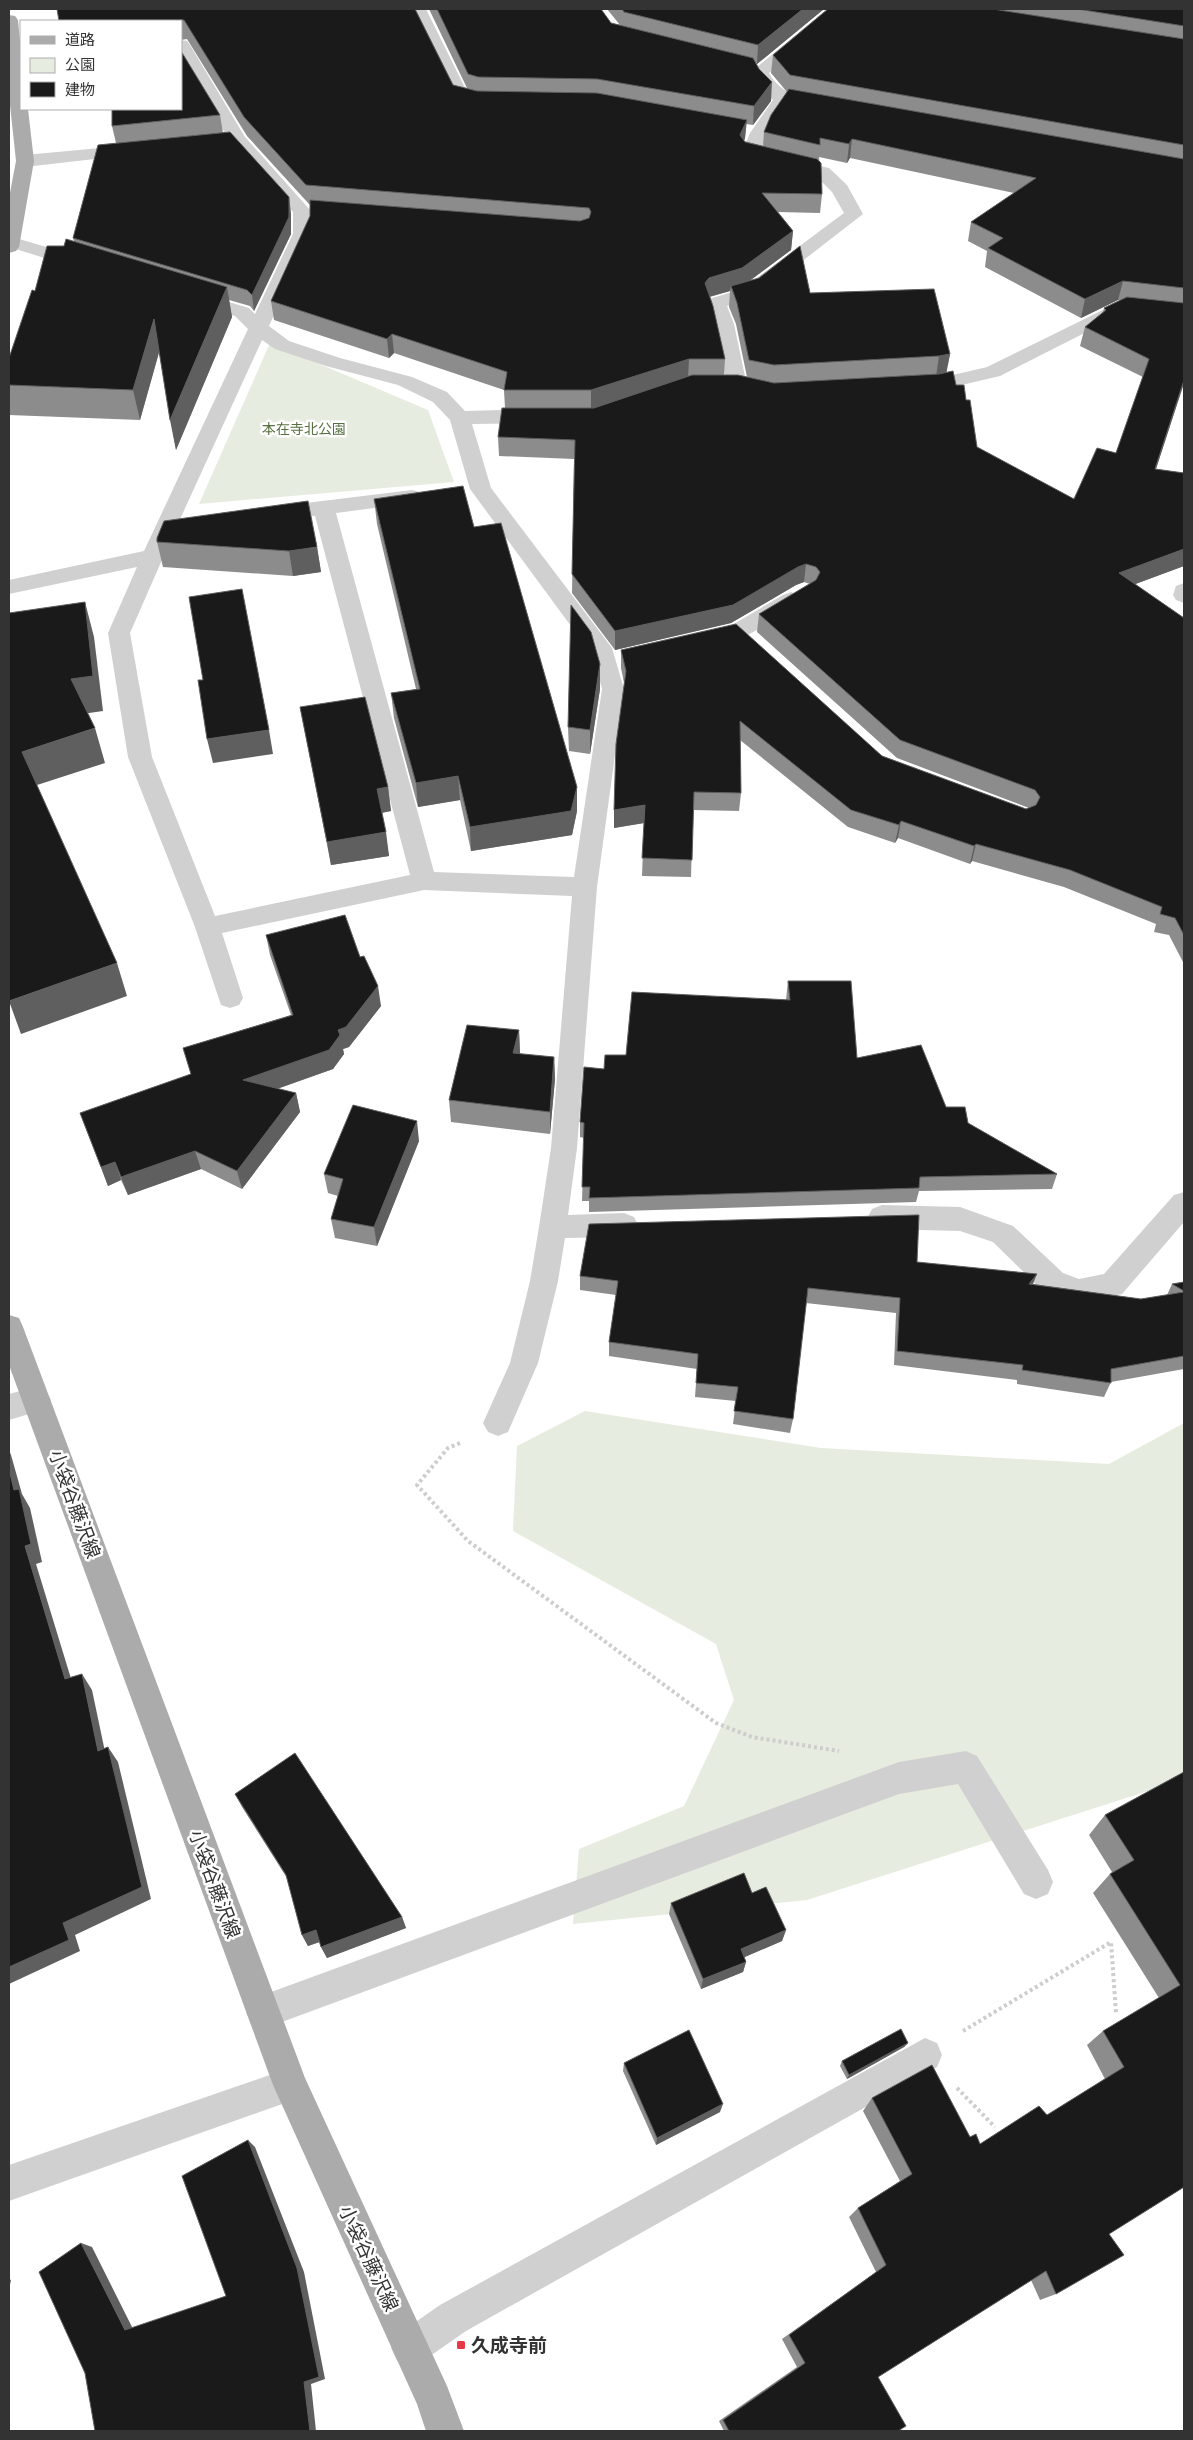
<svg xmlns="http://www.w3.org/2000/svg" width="1193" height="2440" viewBox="0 0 1193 2440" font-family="Overpass,'Noto Sans JP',sans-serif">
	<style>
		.green { fill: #e6ecdf }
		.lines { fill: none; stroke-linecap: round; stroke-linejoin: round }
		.path { stroke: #cdcdcd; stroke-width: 4; stroke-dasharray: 3 3; stroke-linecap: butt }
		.minor { fill: #d0d0d0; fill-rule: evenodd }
		.major { fill: #ababab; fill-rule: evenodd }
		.wall { fill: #8c8c8c; fill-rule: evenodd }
		.shaded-wall { fill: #5f5f5f }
		.building { fill: #1a1a1a; stroke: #5f5f5f }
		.poi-dot { fill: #e63946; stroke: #fff; stroke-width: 2 }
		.labels { text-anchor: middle; stroke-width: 5; stroke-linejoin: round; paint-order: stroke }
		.far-park-label { font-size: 14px; fill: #56703f; stroke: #fff }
		.near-street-label { font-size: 19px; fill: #333; stroke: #fff }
		.near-poi-label { font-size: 19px; font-weight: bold; fill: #333; stroke: #fff; text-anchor: start }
	</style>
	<rect width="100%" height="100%" fill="#fff"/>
	<g class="green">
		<path d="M270 343 428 410 454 482 199 504Z"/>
		<path d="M585 1411 821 1448 1109 1464 1184 1423V1789L1148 1791 807 1900 573 1924 579 1849 684 1806 734 1700 716 1644 513 1531 517 1446Z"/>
	</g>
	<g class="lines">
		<g class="path">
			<path d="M460 1443 448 1448 417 1485 468 1541 716 1723 752 1737 839 1751"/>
			<path d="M963 2031 1111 1942 1116 2013"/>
			<path d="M957 2088 995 2127"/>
		</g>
		<g class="minor">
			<path d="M410 9H426L468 94 488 99 491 103 488 107 482 108 455 102Z"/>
			<path d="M827 9H846L769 73C783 97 802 96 826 102L829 106 826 110 820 111 787 105 768 133 760 152 829 168 847 185 863 214 756 297 727 306 734 324 747 386 744 390 737 392 730 390 727 386 714 324 706 303 709 299 742 289 844 213 832 192 816 176 744 159 741 155 750 133 773 100 765 93 751 72Z"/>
			<path d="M181 40 187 41 190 45 245 137 311 211V234L269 326 289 341 340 358 412 377 447 392 465 411 539 409 546 411 549 416 546 421 539 423 472 424 491 488 612 648 624 689 597 887 577 1148 568 1215 624 1213 634 1217 638 1225 634 1233 624 1237 565 1238 558 1281 538 1363 508 1432 498 1436 488 1432 483 1423 510 1363 530 1281 539 1227 551 1148 572 896 424 890 222 933 243 998 239 1005 230 1008 221 1005 195 927 128 757 108 633 137 567 9 594V580L144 551 248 329 235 316 188 302 185 298 188 294 195 292 249 308 255 314 293 234V212L229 140 181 60ZM262 340 275 349 326 366 398 385 433 402 450 420 470 489 593 656 602 689 574 877 434 872 336 513 420 502 423 497 420 492 412 490 306 503 298 505 295 510 298 515 315 516 410 875 215 916 152 757 130 633 176 528Z"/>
			<path d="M132 145 138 146 141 150 138 154 25 167 19 165 16 161 19 157 25 155Z"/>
			<path d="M9 236 87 259 90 263 87 267 80 269 9 247Z"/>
			<path d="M1119 302 1184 309V321L1122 314 1000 376 936 391 911 390 908 386 911 382 936 379 987 367Z"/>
			<path d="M1184 583V603L1176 600 1173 595 1176 586Z"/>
			<path d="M791 592 799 595 802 600 799 605C774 620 728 653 698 645L695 639 698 633 732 625 783 595Z"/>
			<path d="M1184 1192V1222L1122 1294 1079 1303 1043 1291 993 1242 960 1231 882 1229 872 1225 868 1217 872 1209 882 1205 960 1207 1013 1226 1063 1273 1079 1279 1104 1274 1174 1195Z"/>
			<path d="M36 1387 46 1391 51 1400 46 1409 9 1420V1394Z"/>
			<path d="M966 1751 977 1756 1048 1870 1053 1882 1048 1894 1036 1899 1024 1894 958 1784 899 1794 263 2029 251 2024 246 2012 251 2000 263 1995 899 1762Z"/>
			<path d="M925 2038 937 2043 942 2055 937 2067 466 2331 423 2361 410 2367 397 2361 391 2348 397 2335 440 2305Z"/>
			<path d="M290 2068 302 2073 307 2085 302 2097 9 2201V2165Z"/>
		</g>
		<g class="major">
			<path d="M9 15 15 16 18 20 21 51V109H28L34 161 19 247 16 251 9 253V198L16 161 9 96Z"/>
			<path d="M9 1315 19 1318 23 1327 305 2078 447 2386 464 2431H426L417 2404 273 2085 9 1365Z"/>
		</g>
	</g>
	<g class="wall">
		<path d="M415 9 453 85 467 88 429 9H601L611 23 620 25 607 9H824L757 64 771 101 753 125 746 124 745 138 744 141 763 146 764 132 787 92 771 73 773 55 828 9H1184V383L1156 469 1184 473V566L1135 584 1184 618V964L1169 935 1154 932 1156 924 1064 887 972 861 970 864 898 838 895 843 848 827 740 740 741 793 739 811 693 810 691 877 642 876 644 823 614 828 624 683 621 668V650L882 756 1026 809 1029 808 897 758 757 632 759 614 810 584 804 582 796 585 731 623 615 650 572 593 574 459 499 456 498 437 505 408 504 390 394 353 389 358 274 320 271 301 310 216V204H309L247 136 187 39 181 40V21H59ZM819 157 847 163 850 158 1014 193 971 222 968 241 987 251 985 267 1081 318 1118 300H1120L1104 308 1103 312 1085 327 1080 346 1143 377 1116 453 1074 499 977 447 966 400 956 385 946 372 950 354 810 293 751 280 791 250 793 231 778 212 820 213 822 194ZM730 291 729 307 736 324 747 377 724 375 725 359 710 297Z"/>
		<path d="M220 115 223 133 291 213V234L254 311 250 306 229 300 232 317 176 450 159 352 140 420 9 415V358L35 291 64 246 74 241 73 238 116 143 112 126Z"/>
		<path d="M374 499 474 527 577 787V811L572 835 471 851 460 800 418 807 394 718 391 693 416 689 377 524Z"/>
		<path d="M157 542 317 547 321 572 293 576 163 567Z"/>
		<path d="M600 689 590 754 569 751 568 727Z"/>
		<path d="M300 707 388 787 391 811 382 813 389 856 331 865Z"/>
		<path d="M266 935 360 957 381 1006 349 1047 343 1049 344 1054 333 1069 277 1089 296 1093 300 1112 242 1189 201 1169 128 1195 121 1180 108 1186 80 1113 191 1074 183 1048 291 1015 270 955Z"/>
		<path d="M788 981 857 1058 946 1107 968 1123 1057 1174 1052 1189 919 1191 916 1202 589 1212V1201H582L584 1138 580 1137V1122L604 1069 626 1055 786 1000Z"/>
		<path d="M519 1030 520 1054 554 1057 555 1079 550 1134 451 1122 449 1100Z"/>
		<path d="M419 1141 377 1246 335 1238 331 1219 338 1196 328 1193 324 1174Z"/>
		<path d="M917 1262 1033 1284 1141 1299 1167 1295 1172 1284 1184 1282V1369L1111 1382 1104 1397 1017 1384V1380L894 1365 896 1313 806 1303 793 1419 790 1433 733 1424 736 1401 695 1397 697 1369 609 1356V1342L616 1295 580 1290V1276Z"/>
		<path d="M1184 1772V2187L1109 2234 1056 2294 1040 2300 1031 2280 878 2377 898 2431H724L719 2421 797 2367 782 2339 876 2272 849 2217 858 2208 900 2181 863 2111 872 2098 970 2137 980 2144 1047 2115 1105 2079 1087 2045 1103 2031 1159 1998 1093 1893 1110 1874 1112 1872 1089 1835 1105 1815Z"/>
		<path d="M235 1794 402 1917 406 1928 327 1958 321 1947 320 1942 308 1946 302 1935 287 1878 242 1807Z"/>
		<path d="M752 1893 786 1930 782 1941 744 1957 746 1962 743 1972 701 1989 669 1914 671 1903Z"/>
		<path d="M908 2043 904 2047 847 2079 840 2066 842 2061Z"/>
		<path d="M624 2063 720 2112 656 2145 623 2071Z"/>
	</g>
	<g class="shaded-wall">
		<path d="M803 9H824L757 64 758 45Z"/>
		<path d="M772 82 771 101 753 125 754 106Z"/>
		<path d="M747 120 745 138 739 154 740 135Z"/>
		<path d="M852 139 850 158 847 163 849 144Z"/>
		<path d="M289 197 291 213V234L254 311 252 295Z"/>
		<path d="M793 231 791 250 741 287 731 286 730 291 708 297 705 283 709 278Z"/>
		<path d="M1123 281 1118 300 1081 318 1085 299Z"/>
		<path d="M227 287 232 317 176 450 170 420Z"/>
		<path d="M154 319 160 349 140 420 133 390Z"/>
		<path d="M392 334 394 353 389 358 387 339Z"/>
		<path d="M950 354 946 375 936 377 939 356Z"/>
		<path d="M689 359 688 378 591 409V390Z"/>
		<path d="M1184 380V383L1150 487 1155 469Z"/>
		<path d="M317 547 321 572 293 576 289 551Z"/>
		<path d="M1184 549V566L1114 592 1119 573Z"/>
		<path d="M806 564 804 582 796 585 731 623 615 650V631Z"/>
		<path d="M85 602 94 637 103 711 82 714 71 679Z"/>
		<path d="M600 664V689L590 754V730Z"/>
		<path d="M95 728 105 763 34 786 22 752Z"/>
		<path d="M269 730 273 754 213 763 207 739Z"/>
		<path d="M458 776 460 800 418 807 416 783Z"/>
		<path d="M388 787 391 811 380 813 377 789Z"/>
		<path d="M577 787V811L572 835 471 851 470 827Z"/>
		<path d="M645 805 644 823 614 828V810Z"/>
		<path d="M901 821 898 838 895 843 899 825Z"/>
		<path d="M386 832 389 856 331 865 327 842Z"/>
		<path d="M976 844 972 861 970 864 974 846Z"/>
		<path d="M117 963 127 996 21 1034 9 1001Z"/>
		<path d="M378 986 381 1006 349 1047 343 1049 344 1054 333 1069 248 1099 243 1080 338 1030Z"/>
		<path d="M519 1030 520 1053 515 1075 513 1053Z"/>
		<path d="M554 1057 555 1079 550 1134V1112Z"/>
		<path d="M296 1093 300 1112 242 1189 237 1171Z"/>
		<path d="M417 1121 419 1141 377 1246 374 1227Z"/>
		<path d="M195 1151 201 1169 128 1195 121 1177Z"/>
		<path d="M115 1162 121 1180 108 1186 101 1167Z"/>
		<path d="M1037 1274 1031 1289 1029 1284Z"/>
		<path d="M9 1450 11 1455 22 1494 30 1508 42 1562 36 1564 76 1695 65 1679 25 1546 14 1490 9 1469Z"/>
		<path d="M82 1674 92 1690 108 1766 98 1751Z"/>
		<path d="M108 1747 118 1762 151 1899 75 1935 80 1951 9 1984V1967L63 1923Z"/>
		<path d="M402 1917 406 1928 327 1958 321 1947Z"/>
		<path d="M316 1930 322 1941 308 1946 302 1935Z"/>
		<path d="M786 1930 782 1941 738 1960 741 1949Z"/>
		<path d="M746 1962 743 1972 701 1989 703 1979Z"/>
		<path d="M908 2043 904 2047 847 2079 849 2075Z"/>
		<path d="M723 2104 720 2112 656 2145 657 2138Z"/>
		<path d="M248 2140 255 2147 304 2272 325 2379 311 2384 316 2431H310Z"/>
		<path d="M81 2243 92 2247 135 2333 125 2330Z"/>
		<path d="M9 2279 11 2280 9 2289Z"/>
	</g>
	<g class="building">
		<path d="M57 9H415L453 85 477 91 597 93 747 120 740 135 745 142 817 159 821 163 822 194 762 193 793 231 742 268 709 278 705 283 713 306 725 359H689L591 390H504L507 372 392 334 387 339 271 301 310 216V200L580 221 589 218 591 212 589 208 306 185 244 117 184 20 176 21H59Z"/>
		<path d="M437 9H601L611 23 753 58 759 69 772 82 754 106 597 79 478 77 468 74Z"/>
		<path d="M622 9H803L758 45 624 12Z"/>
		<path d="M828 9H993L1184 39V145L790 75 773 55Z"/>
		<path d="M1077 9H1184V26Z"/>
		<path d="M181 51 220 115 112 126V109H181Z"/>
		<path d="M789 89 1184 159V288L1123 281 1085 299 988 248 1003 238 971 222 1036 178 852 139 849 144 820 138V145L764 132 771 115Z"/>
		<path d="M230 132 289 197V217L252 295 247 290 73 238 98 145Z"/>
		<path d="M66 239 227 287 170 420 154 319 133 390 9 385V358L32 290 35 291 47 246H64Z"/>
		<path d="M800 246 810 293 934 289 950 354 939 356 774 365 749 360 737 303 731 286 759 278Z"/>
		<path d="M1127 297 1184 303V380L1155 469 1184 473V549L1119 573 1184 618V935L1175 918 1160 914 1162 907 1070 870 976 844 974 846 901 821 899 825 851 810 740 721 741 793 694 792 692 860 642 858 645 805 614 810 616 744 626 671 621 650 736 624 882 756 1026 809 1036 805 1040 797 1035 790 900 740 759 614 816 580 820 572 816 567 806 564 798 567 733 605 615 631 572 574 575 440 498 437 502 408H594L692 375H738L774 383 939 374 953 371 956 385H964L966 400H970L977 447 1074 499 1097 448 1116 453 1149 359 1085 327 1106 310 1104 308Z"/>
		<path d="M463 486 474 527 501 523 577 787 571 811 470 827 458 776 416 783 391 693 420 689 374 499Z"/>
		<path d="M308 501 317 547 289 551 157 542V538L164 521Z"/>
		<path d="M242 589 269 730 207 739 198 680H203L189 597Z"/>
		<path d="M85 602 93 676 71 679 95 728 22 752 117 963 9 1001V613Z"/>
		<path d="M571 605 591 632 600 664 590 730 568 727Z"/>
		<path d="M365 697 388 787 377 789 386 832 327 842 300 707Z"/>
		<path d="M345 915 360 957 364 956 378 986 346 1027 338 1030 340 1035 329 1050 243 1080 296 1093 237 1171 195 1151 121 1177 115 1162 101 1167 80 1113 191 1074 183 1048 293 1015 266 935Z"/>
		<path d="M788 981H851L857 1058 921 1045 946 1107H965L968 1123 1057 1174 920 1177 919 1188 589 1198 590 1187H582L584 1123 580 1122 584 1067 604 1069 605 1055H626L632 992 790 1000Z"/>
		<path d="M467 1025 519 1030 513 1053 554 1057 550 1112 449 1100Z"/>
		<path d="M353 1105 417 1121 374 1227 331 1219 343 1179 324 1174Z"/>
		<path d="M916 1215H919L917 1262 1037 1274 1029 1284 1141 1299 1184 1292V1356L1111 1369V1383L1022 1370 1023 1365 897 1351 900 1298 808 1288 793 1419 734 1411 738 1387 696 1383 698 1354 609 1342 618 1281 580 1276 589 1224Z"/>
		<path d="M1184 1282V1291L1172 1284Z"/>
		<path d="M9 1469 14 1490 19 1489 31 1544 25 1546 65 1679 82 1674 98 1751 108 1747 142 1887 63 1923 69 1940 9 1967Z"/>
		<path d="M295 1753 402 1917 321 1947 316 1930 302 1935 286 1875 235 1794Z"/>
		<path d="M1184 1772V2187L1109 2234 1124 2255 1056 2294 1046 2271 878 2377 906 2426 898 2431H729L723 2420 805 2363 789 2335 886 2265 858 2208 912 2174 872 2098 932 2065 970 2137 976 2134 980 2144 1039 2106 1047 2115 1124 2067 1103 2031 1180 1985 1110 1874 1134 1860 1105 1815Z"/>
		<path d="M744 1873 752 1893 766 1887 786 1930 741 1949 746 1962 703 1979 671 1903Z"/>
		<path d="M901 2029 908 2043 849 2075 842 2061Z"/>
		<path d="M689 2030 723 2104 657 2138 624 2063Z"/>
		<path d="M248 2140 297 2268 319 2377 304 2382 310 2431H95L85 2373 39 2272 81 2243 125 2330 226 2296 182 2176Z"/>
	</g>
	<rect class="poi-dot" x="456" y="2340" width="10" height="10" rx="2.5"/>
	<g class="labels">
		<g class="far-park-label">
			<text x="304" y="434">本在寺北公園</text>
		</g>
		<g class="near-street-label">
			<text transform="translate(75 1504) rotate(70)" y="7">小袋谷藤沢線</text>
			<text transform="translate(215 1884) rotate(70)" y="7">小袋谷藤沢線</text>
			<text transform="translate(369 2258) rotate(65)" y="7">小袋谷藤沢線</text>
		</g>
		<g class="near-poi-label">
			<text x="471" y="2352">久成寺前</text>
		</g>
	</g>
	<rect width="1193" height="2440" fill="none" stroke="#333333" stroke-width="20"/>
	<rect x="20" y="20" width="162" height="90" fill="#ffffff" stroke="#adadad"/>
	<rect x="30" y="36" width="25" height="8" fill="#ababab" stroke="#adadad"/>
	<text x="65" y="45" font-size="15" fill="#333333">道路</text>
	<rect x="30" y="58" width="25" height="15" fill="#e6ecdf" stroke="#adadad"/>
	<text x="65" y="70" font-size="15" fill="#333333">公園</text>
	<rect x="30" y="82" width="25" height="15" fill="#1a1a1a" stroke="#adadad"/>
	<text x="65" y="95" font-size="15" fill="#333333">建物</text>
</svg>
